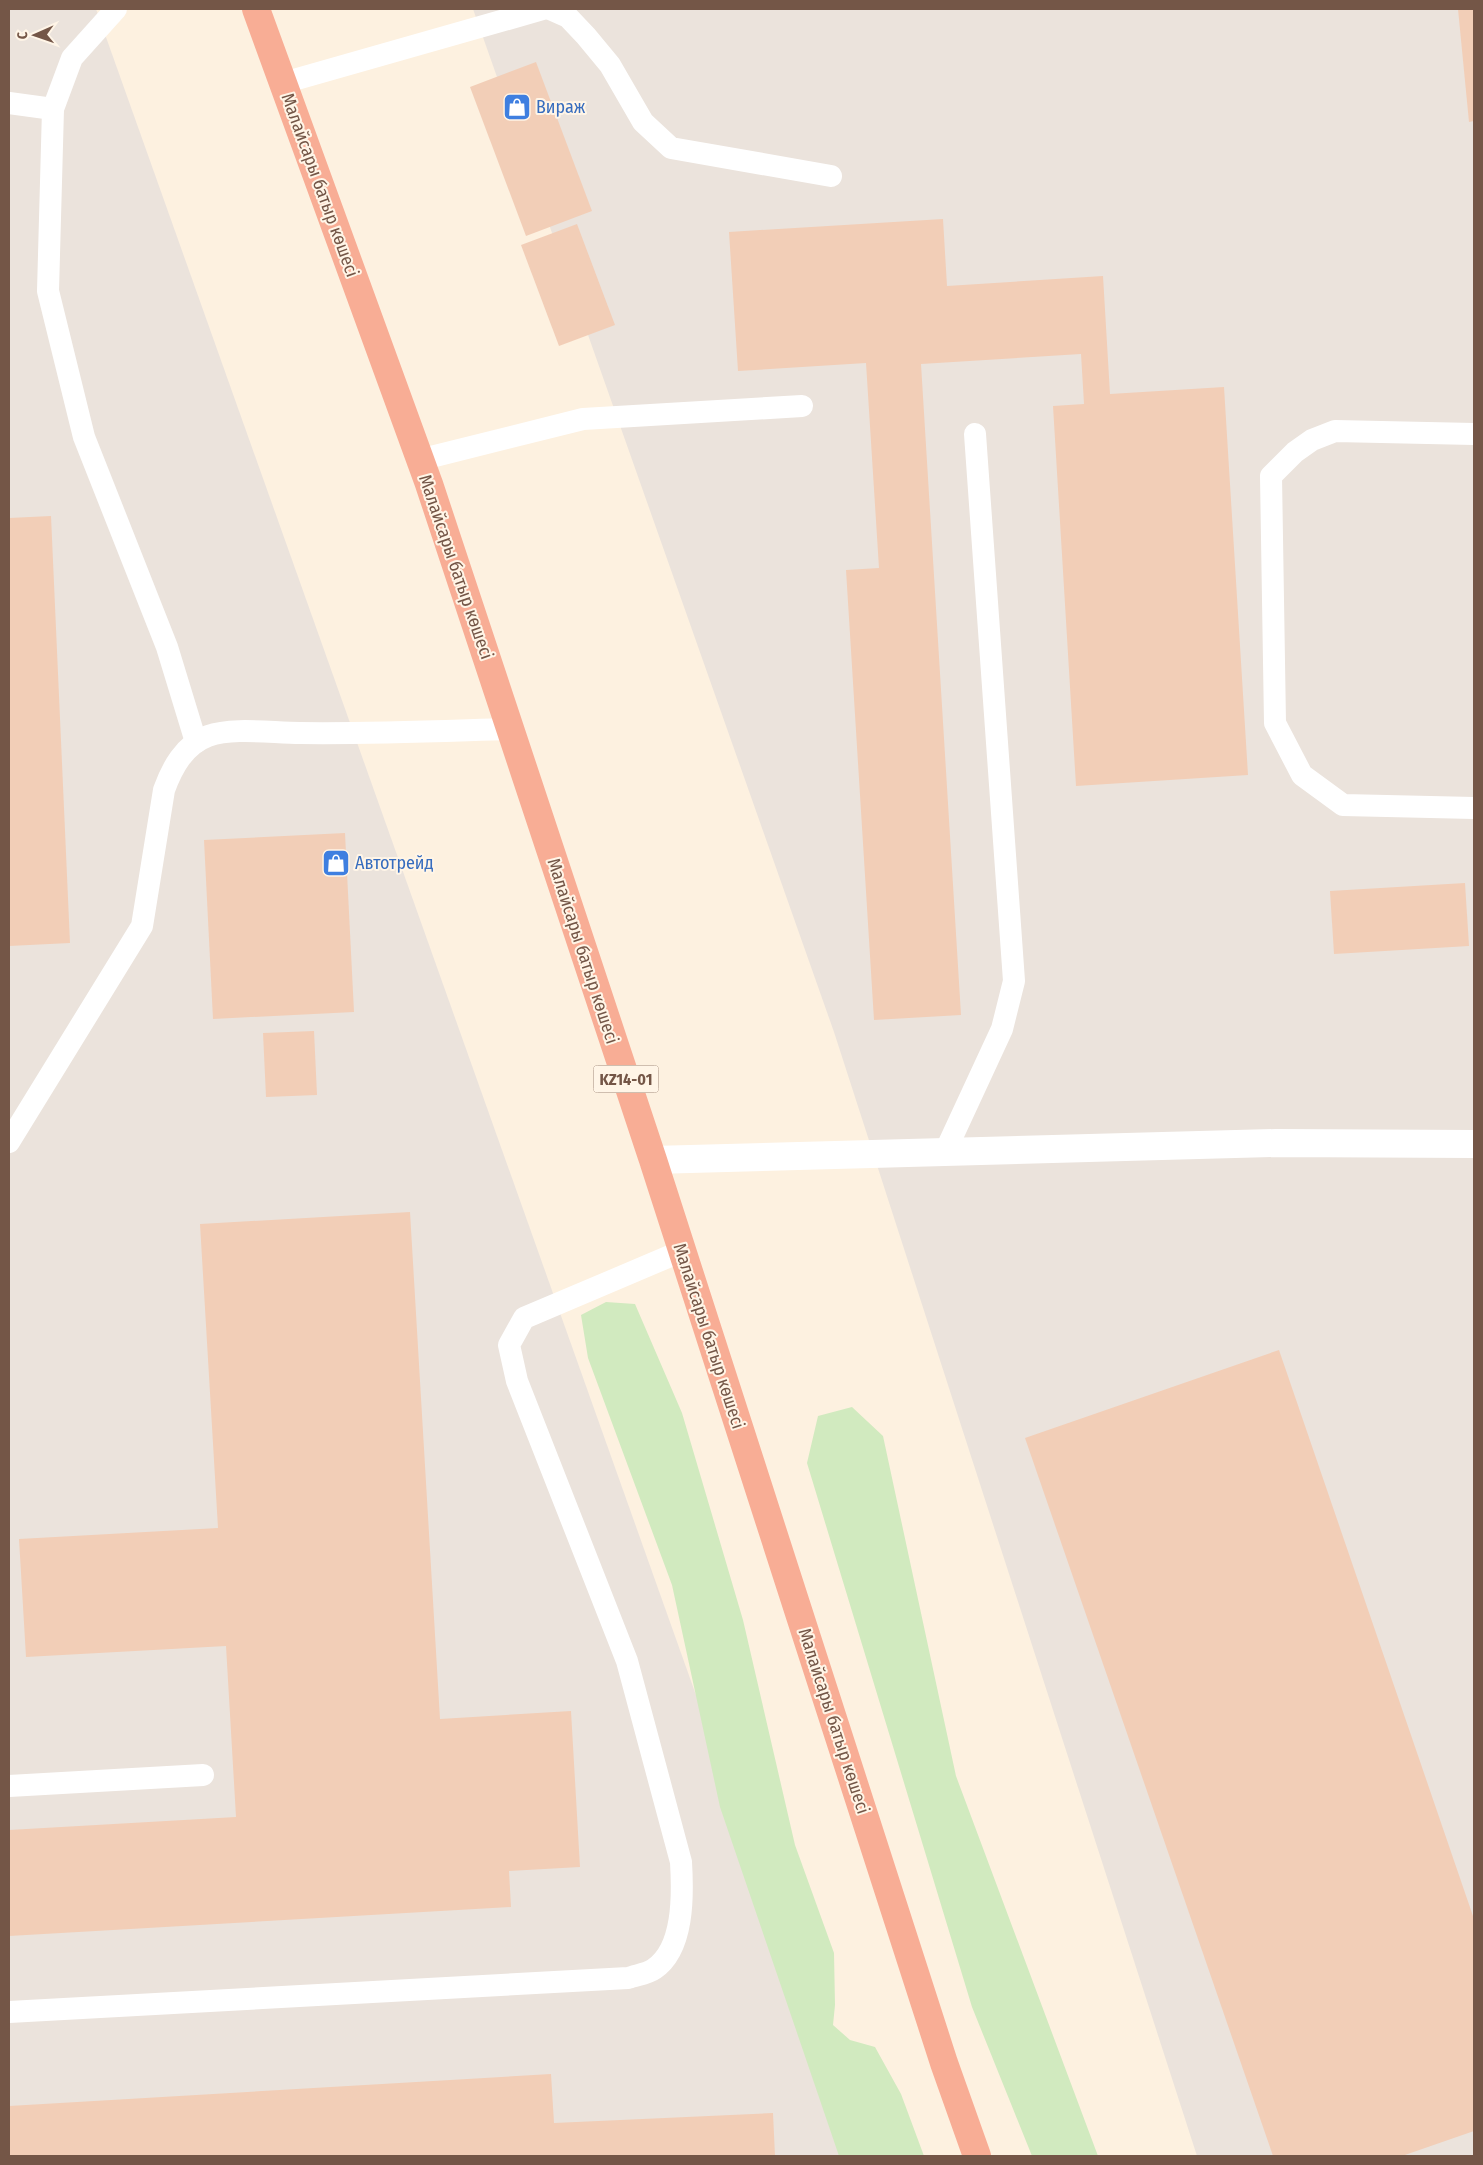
<svg xmlns="http://www.w3.org/2000/svg" width="1483" height="2165" viewBox="0 0 1483 2165" font-family="'Fira Sans Condensed',sans-serif">
	<style>
		.industrial { fill: #ebe3dc }
		.green { fill: #d1eabf }
		.building { fill: #f2ceb7 }
		.lines { fill: none; stroke-linecap: round; stroke-linejoin: round }
		.lane { stroke: #fff; stroke-width: 22 }
		.street { stroke: #fff; stroke-width: 28 }
		.highway { stroke: #f8ad95; stroke-width: 28 }
		.labels { text-anchor: middle; stroke-width: 4; stroke-linejoin: round; paint-order: stroke }
		.shield { fill: #fff5e7; stroke: #9e8677; stroke-width: 1 }
		.shield-label { font-size: 16px; font-weight: bold; fill: #745647 }
		.shop-label { font-size: 18px; fill: #366cbe; stroke: #fff5e7; text-anchor: start }
		.street-label { font-size: 18px; fill: #745647; stroke: #fff5e7 }
	</style>
	<rect width="100%" height="100%" fill="#fdf1e0"/>
	<g class="industrial">
		<path d="M9 9H96L860 2156H9Z"/>
		<path d="M473 9H1474V2156H1197L834 1032Z"/>
	</g>
	<g class="green">
		<path d="M606 1302 635 1304 682 1413 743 1620 795 1845 834 1953 835 2005 833 2025 850 2040 875 2047 901 2094 924 2156H839L720 1807 672 1585 588 1358 581 1315Z"/>
		<path d="M852 1407 883 1436 956 1776 1098 2156H1032L972 2007 807 1463 818 1416Z"/>
	</g>
	<g class="building">
		<path d="M1458 9H1474V121L1469 122Z"/>
		<path d="M536 62 592 211 526 236 470 87Z"/>
		<path d="M943 219 947 286 1103 276 1110 394 1224 387 1248 775 1076 786 1053 406 1084 404 1081 354 921 364 961 1015 874 1020 846 570 879 568 866 363 738 371 729 232Z"/>
		<path d="M577 224 615 325 559 346 521 245Z"/>
		<path d="M51 516 70 943 9 946V518Z"/>
		<path d="M345 833 354 1012 213 1019 204 840Z"/>
		<path d="M1465 883 1469 946 1334 954 1330 891Z"/>
		<path d="M314 1031 317 1095 266 1097 263 1033Z"/>
		<path d="M410 1212 440 1719 571 1711 580 1867 509 1871 511 1907 9 1936V1830L236 1817 226 1646 26 1657 19 1539 218 1528 200 1224Z"/>
		<path d="M1279 1350 1474 1919V2131L1402 2156H1273L1025 1438Z"/>
		<path d="M551 2074 554 2123 773 2113 775 2156H9V2106Z"/>
	</g>
	<g class="lines">
		<g class="lane">
			<path d="M116 9 72 58 53 109 48 291 84 437 167 647 196 742"/>
			<path d="M550 9 568 17 586 36 610 65 643 122 671 148 831 176"/>
			<path d="M283 83 543 9"/>
			<path d="M9 103 53 109"/>
			<path d="M1474 434 1335 431 1312 440 1295 452 1271 476 1275 723 1302 775 1343 805 1474 808"/>
			<path d="M419 460 583 419 802 406"/>
			<path d="M9 1142 142 926 164 790C172 768 184 745 208 736 233 727 272 733 300 733 370 734 440 731 510 729"/>
			<path d="M945 1152 1002 1029 1014 981 975 434"/>
			<path d="M9 1786 203 1775"/>
			<path d="M9 2012 628 1978C636 1975 647 1974 654 1969 684 1949 683 1895 681 1862L627 1661 517 1381 509 1345 524 1318 682 1251"/>
		</g>
		<path class="street" d="M653 1160 1276 1143 1474 1144"/>
		<path class="highway" d="M256 9 429 484 653 1160 944 2063 977 2156"/>
	</g>
	<defs>
		<g id="shop-square" transform="scale(1.4375)"><rect x="-9" y="-9" width="18" height="18" rx="4" fill="#3f7fe0" stroke="#fff5e7"/><path d="M-5-2.5h2.3a2.7 3.5 0 0 1 5.4 0H5L5.5 6h-11ZM-1.5-2.5h3a1.5 2.3 0 0 0-3 0Z" fill="#fff"/></g>
	</defs>
	<g fill-rule="evenodd">
		<use href="#shop-square" x="517" y="107"/>
		<use href="#shop-square" x="336" y="863"/>
	</g>
	<g class="labels">
		<rect class="shield" x="593.5" y="1065.5" width="65" height="27" rx="4"/>
		<g class="shield-label">
			<text x="626" y="1085">KZ14-01</text>
		</g>
		<g class="shop-label">
			<text x="536" y="113">Вираж</text>
			<text x="355" y="869">Автотрейд</text>
		</g>
		<g class="street-label">
			<text transform="translate(320 185) rotate(70)" y="6">Малайсары батыр көшесі</text>
			<text transform="translate(456 567) rotate(71)" y="6">Малайсары батыр көшесі</text>
			<text transform="translate(583 951) rotate(72)" y="6">Малайсары батыр көшесі</text>
			<text transform="translate(709 1336) rotate(72)" y="6">Малайсары батыр көшесі</text>
			<text transform="translate(834 1721) rotate(72)" y="6">Малайсары батыр көшесі</text>
		</g>
	</g>
	<rect width="1483" height="2165" fill="none" stroke="#745647" stroke-width="20"/>
	<g transform="translate(35 35) rotate(268)" stroke="#fff5e7" stroke-width="4" paint-order="stroke">
	<path d="M0-4L9 19L0 12L-9 19Z" fill="#745647"/>
	<text y="-8" font-size="14" font-weight="bold" text-anchor="middle" fill="#745647">С</text>
	</g>
</svg>
